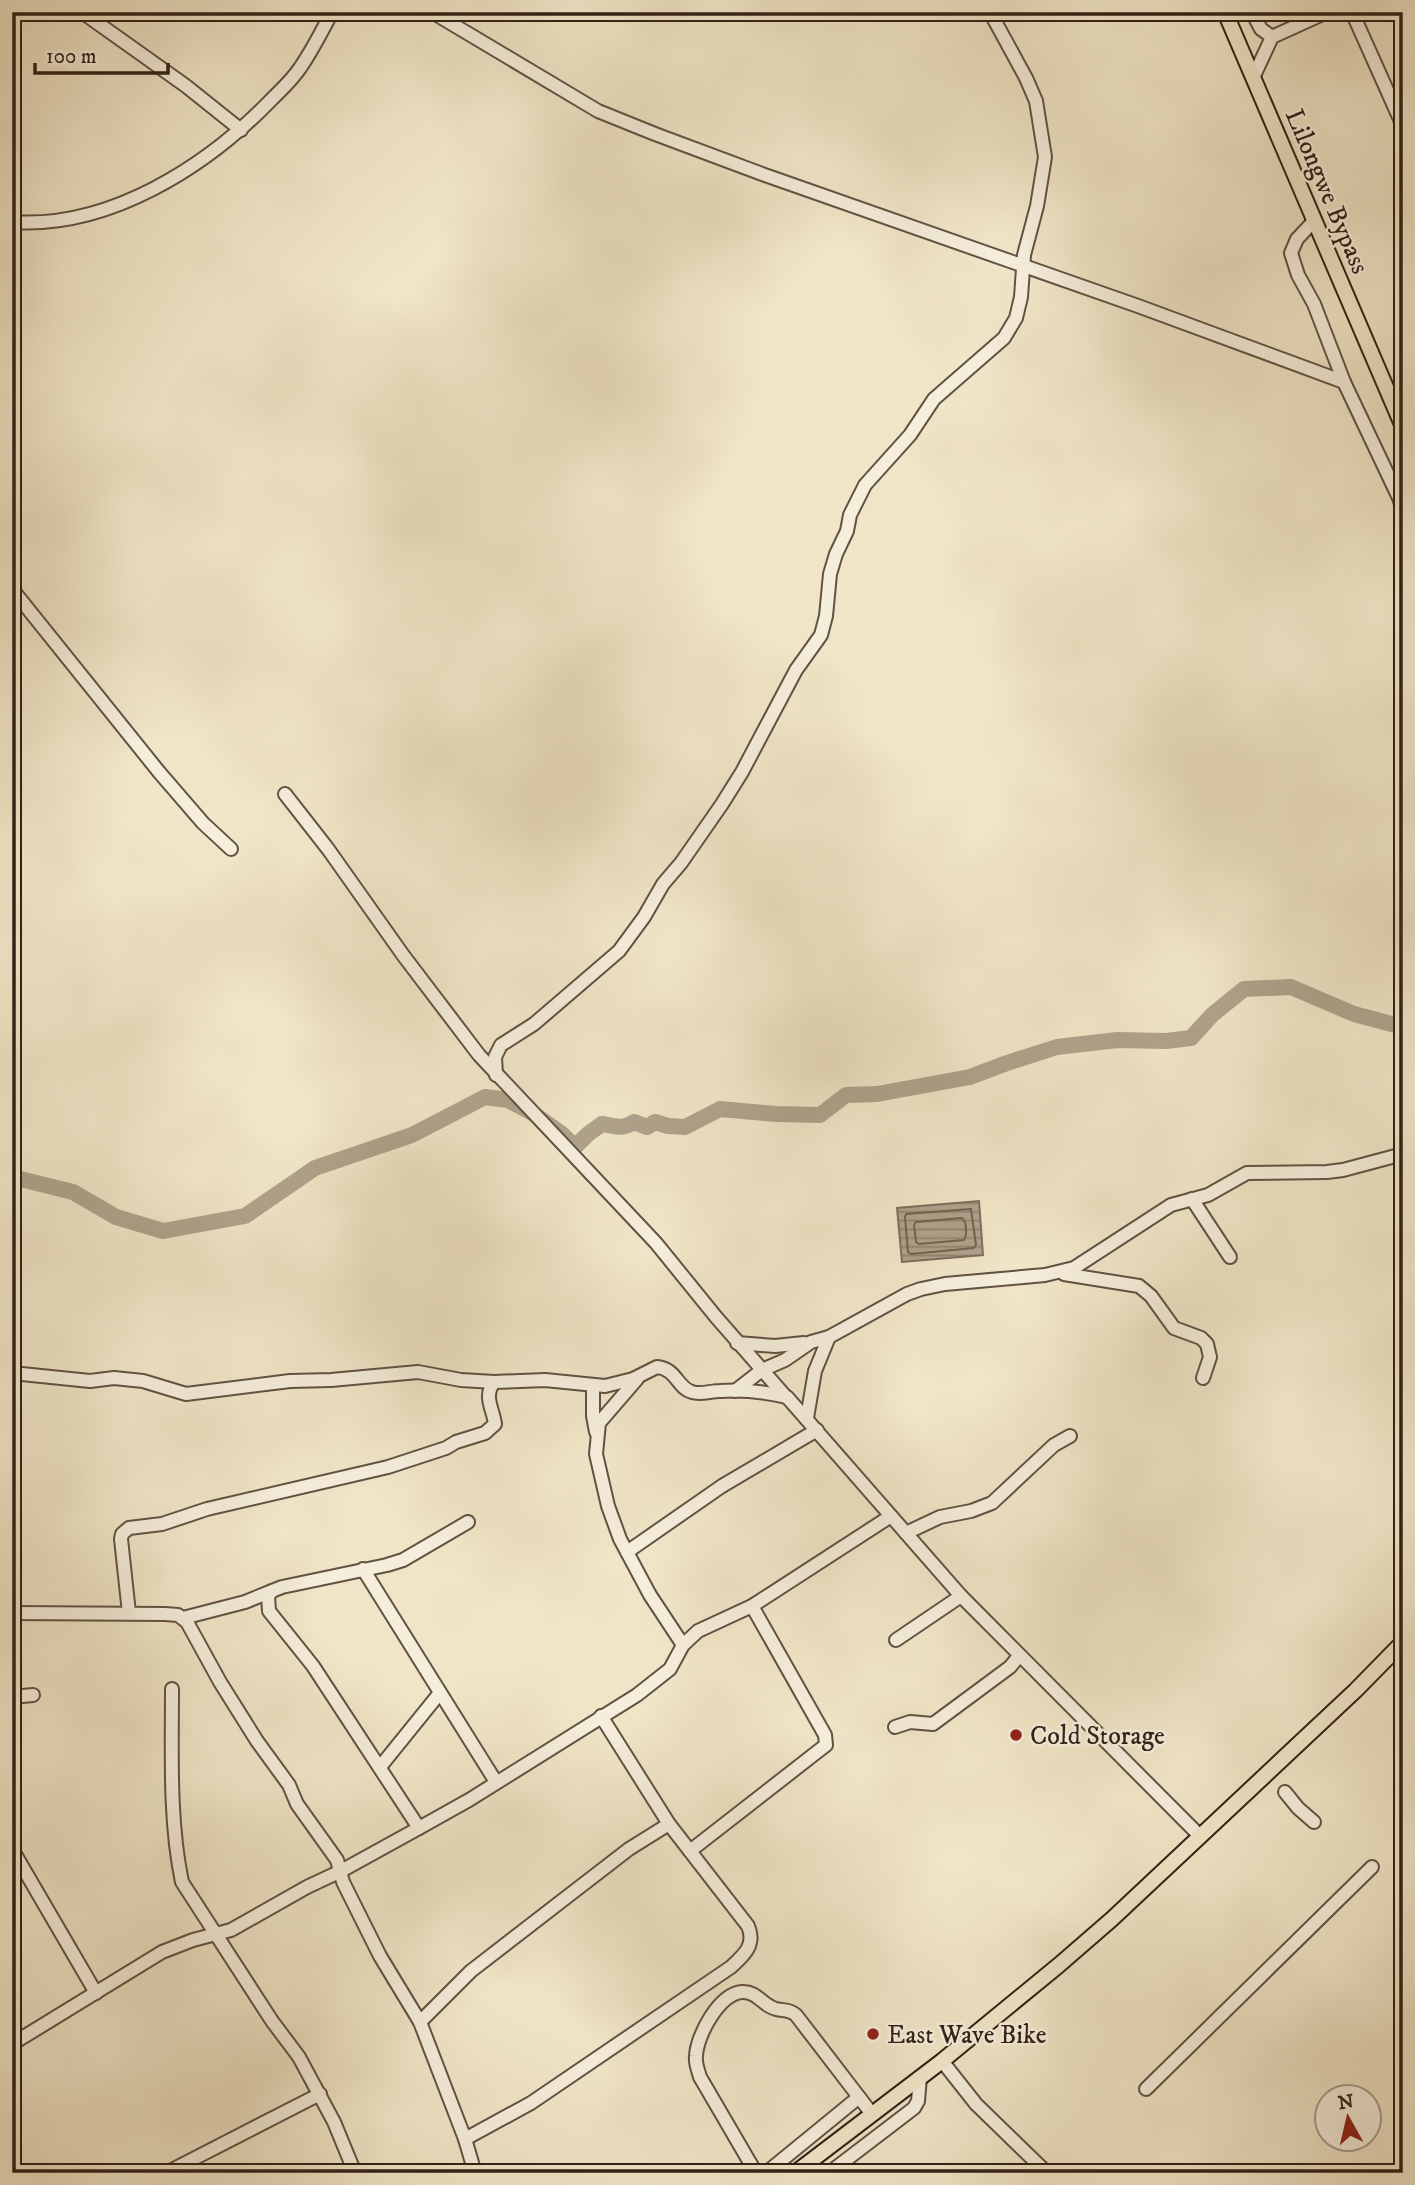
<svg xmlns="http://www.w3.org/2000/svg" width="1415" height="2185" viewBox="0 0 1415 2185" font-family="'IM FELL DW Pica',serif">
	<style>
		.water { fill: url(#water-rules); stroke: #7d6e5d; stroke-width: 2 }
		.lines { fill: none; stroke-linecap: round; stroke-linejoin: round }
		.shore { stroke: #706251; stroke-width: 2 }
		.river { stroke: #afa28b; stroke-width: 16 }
		.minor-casing { stroke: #615243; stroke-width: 16 }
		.major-casing { stroke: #312117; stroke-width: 18 }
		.minor { stroke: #f5eedb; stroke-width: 12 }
		.major { stroke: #f0e5c7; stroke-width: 14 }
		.poi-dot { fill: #8f2418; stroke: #f5eedb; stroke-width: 2.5 }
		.labels { text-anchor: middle; stroke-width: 5; stroke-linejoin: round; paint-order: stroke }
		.street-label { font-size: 26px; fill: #312117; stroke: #f5eedb }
		.poi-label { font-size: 26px; fill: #312117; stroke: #f5eedb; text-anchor: start }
	</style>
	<defs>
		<pattern id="water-rules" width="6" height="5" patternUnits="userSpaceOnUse" patternTransform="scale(1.75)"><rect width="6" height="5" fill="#afa28b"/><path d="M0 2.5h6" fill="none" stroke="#8f8471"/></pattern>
	</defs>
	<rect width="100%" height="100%" fill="#f0e5c7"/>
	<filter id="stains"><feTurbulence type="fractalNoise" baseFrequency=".00286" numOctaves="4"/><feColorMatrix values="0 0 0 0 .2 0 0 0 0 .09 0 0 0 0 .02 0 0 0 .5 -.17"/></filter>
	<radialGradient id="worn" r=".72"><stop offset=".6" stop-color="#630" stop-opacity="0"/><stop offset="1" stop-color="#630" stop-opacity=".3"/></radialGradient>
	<path class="water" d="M979 1201 983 1255 902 1262 897 1208Z"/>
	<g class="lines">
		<g class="shore">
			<path d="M971 1209 976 1245 974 1248 911 1254 908 1252 905 1217 906 1214Z"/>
			<path d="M962 1218C967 1222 967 1235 964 1240L919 1244 916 1242 914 1225 916 1222Z"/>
		</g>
		<path class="river" d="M12 1177 73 1192 116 1217 163 1231 245 1216 315 1168 412 1135 485 1097 508 1100 534 1114 562 1134 575 1147 588 1134 602 1124C617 1126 621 1130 634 1122L647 1127 655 1122 668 1126 685 1127 720 1109 776 1114 820 1115 846 1095 877 1094 970 1077 1007 1063 1057 1047 1117 1040 1166 1041 1191 1038 1212 1015 1244 989 1291 987 1354 1014 1403 1027"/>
		<g class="minor-casing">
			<g id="minor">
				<path d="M82 12 186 86 241 130"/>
				<path d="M432 12 598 111 655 134 762 174 1138 306 1344 382"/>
				<path d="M1252 12 1261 29 1272 37"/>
				<path d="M1352 12 1403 126"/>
				<path d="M1253 78 1272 37 1327 12"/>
				<path d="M12 160V171"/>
				<path d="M1314 221 1297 239 1291 253 1298 275 1314 304 1344 382 1399 498 1403 510"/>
				<path d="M12 222C109 229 206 167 271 100 281 90 292 80 300 68 312 51 322 31 332 12"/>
				<path d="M12 589 159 772 203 823 231 849"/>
				<path d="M285 794 328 849 403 955 479 1055 656 1243 716 1317 786 1397"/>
				<path d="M496 1075 495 1057 501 1045 534 1024 619 951 644 917 663 884 681 863 722 804 742 772 796 670 821 635 826 616 830 574 836 554 847 531 850 515 865 485 910 435 934 399 1004 338 1016 318 1021 297 1024 255 1037 206 1045 157 1036 101 1026 78 990 12"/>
				<path d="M1192 1199 1230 1257"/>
				<path d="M1064 1274 1139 1286 1151 1296 1174 1328 1201 1338 1207 1344 1210 1357 1203 1378"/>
				<path d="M737 1343 775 1346 804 1343"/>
				<path d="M12 1373 90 1381 114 1378 143 1381 186 1394 290 1381 331 1380 418 1372 461 1380 494 1382 545 1380 605 1386 633 1379 657 1367C677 1369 677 1388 692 1392 700 1395 711 1391 720 1391 742 1389 765 1392 787 1397L961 1596 1200 1836"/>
				<path d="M637 1379 599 1423 596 1454 608 1506 620 1539 650 1595 683 1645"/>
				<path d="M593 1385V1416L596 1432"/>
				<path d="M735 1391 762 1370 785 1360 811 1342 829 1337"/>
				<path d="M807 1418 815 1371 829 1337 907 1294 921 1289 945 1284 1045 1275 1074 1268 1171 1205 1208 1195 1247 1173 1327 1172 1343 1170 1403 1154"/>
				<path d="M906 1533 940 1517 971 1511 992 1503 1054 1445 1070 1436"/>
				<path d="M627 1552 722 1486 817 1430"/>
				<path d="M363 1569 496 1782"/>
				<path d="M12 1613 165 1614 178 1615 187 1622 220 1682 257 1741 289 1785 297 1804 337 1860 343 1882 380 1956 420 2022 465 2139 475 2173"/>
				<path d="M129 1613 121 1539 122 1534 129 1528 162 1524 207 1509 388 1467 446 1448 456 1442 485 1433 495 1424C493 1408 483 1397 494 1382"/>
				<path d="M183 1618 245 1602 272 1591"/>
				<path d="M896 1640 961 1596"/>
				<path d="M172 1689C172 1753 169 1820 182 1882L272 2021 299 2057 334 2122 355 2173"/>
				<path d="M12 1697 33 1695"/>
				<path d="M895 1727 910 1722 933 1724 1010 1667 1019 1656"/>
				<path d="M380 1767 439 1694"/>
				<path d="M1285 1792 1298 1808 1314 1822"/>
				<path d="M419 1828 313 1666 269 1611 268 1596 272 1591 282 1587 387 1565 403 1560 468 1522"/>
				<path d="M12 1849 96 1993"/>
				<path d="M690 1851 826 1745 825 1735 752 1606"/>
				<path d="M420 2022 471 1971 629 1849 669 1824"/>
				<path d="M12 2044 162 1952 193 1940 231 1930 307 1887 341 1871 419 1828 469 1800 637 1695 670 1669 683 1645 698 1631 752 1606 891 1516"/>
				<path d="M942 2061 976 2104 1047 2173"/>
				<path d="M1146 2089 1372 1867"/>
				<path d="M465 2139 531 2103 731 1967C744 1955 756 1945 748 1926L669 1824 601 1716"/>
				<path d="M166 2173 320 2094"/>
				<path d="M756 2173 700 2077C698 2070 695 2063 696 2056 697 2035 719 1994 742 1992 757 1991 763 2006 776 2009 784 2011 789 2009 796 2015L872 2114"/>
				<path d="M766 2173 859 2097"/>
				<path d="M829 2173 914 2108 918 2101 920 2077"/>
			</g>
		</g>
		<g class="major-casing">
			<g id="major">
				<path d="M1225 12 1403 427"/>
				<path d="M795 2173 942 2061 1059 1965 1112 1919 1356 1690 1403 1642"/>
			</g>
		</g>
		<use href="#minor" class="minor"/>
		<use href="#major" class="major"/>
	</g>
	<g class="poi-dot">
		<circle cx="1016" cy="1735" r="7"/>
		<circle cx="873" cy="2034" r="7"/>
	</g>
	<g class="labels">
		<g class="street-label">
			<text transform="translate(1328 191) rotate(67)" y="9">Lilongwe Bypass</text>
		</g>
		<g class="poi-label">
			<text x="1030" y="1744">Cold Storage</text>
			<text x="887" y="2043">East Wave Bike</text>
		</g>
	</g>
	<rect width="1415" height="2185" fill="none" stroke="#f0e5c7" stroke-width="42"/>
	<rect x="14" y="14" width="1387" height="2157" fill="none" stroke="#312117" stroke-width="3.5"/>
	<rect x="21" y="21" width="1373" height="2143" fill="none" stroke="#312117" stroke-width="2"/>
	<g transform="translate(1348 2118) rotate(352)"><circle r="33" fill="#f5eedb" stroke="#a79c8d" stroke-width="2"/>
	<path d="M0-5L12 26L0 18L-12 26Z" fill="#8f2418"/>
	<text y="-10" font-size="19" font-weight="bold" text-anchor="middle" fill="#312117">N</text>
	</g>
	<path d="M35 63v10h133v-10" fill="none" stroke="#312117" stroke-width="3.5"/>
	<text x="46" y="63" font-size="21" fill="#312117" stroke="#f5eedb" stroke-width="5" paint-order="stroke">100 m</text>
	<rect width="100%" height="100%" filter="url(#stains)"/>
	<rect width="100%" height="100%" fill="url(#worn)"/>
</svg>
